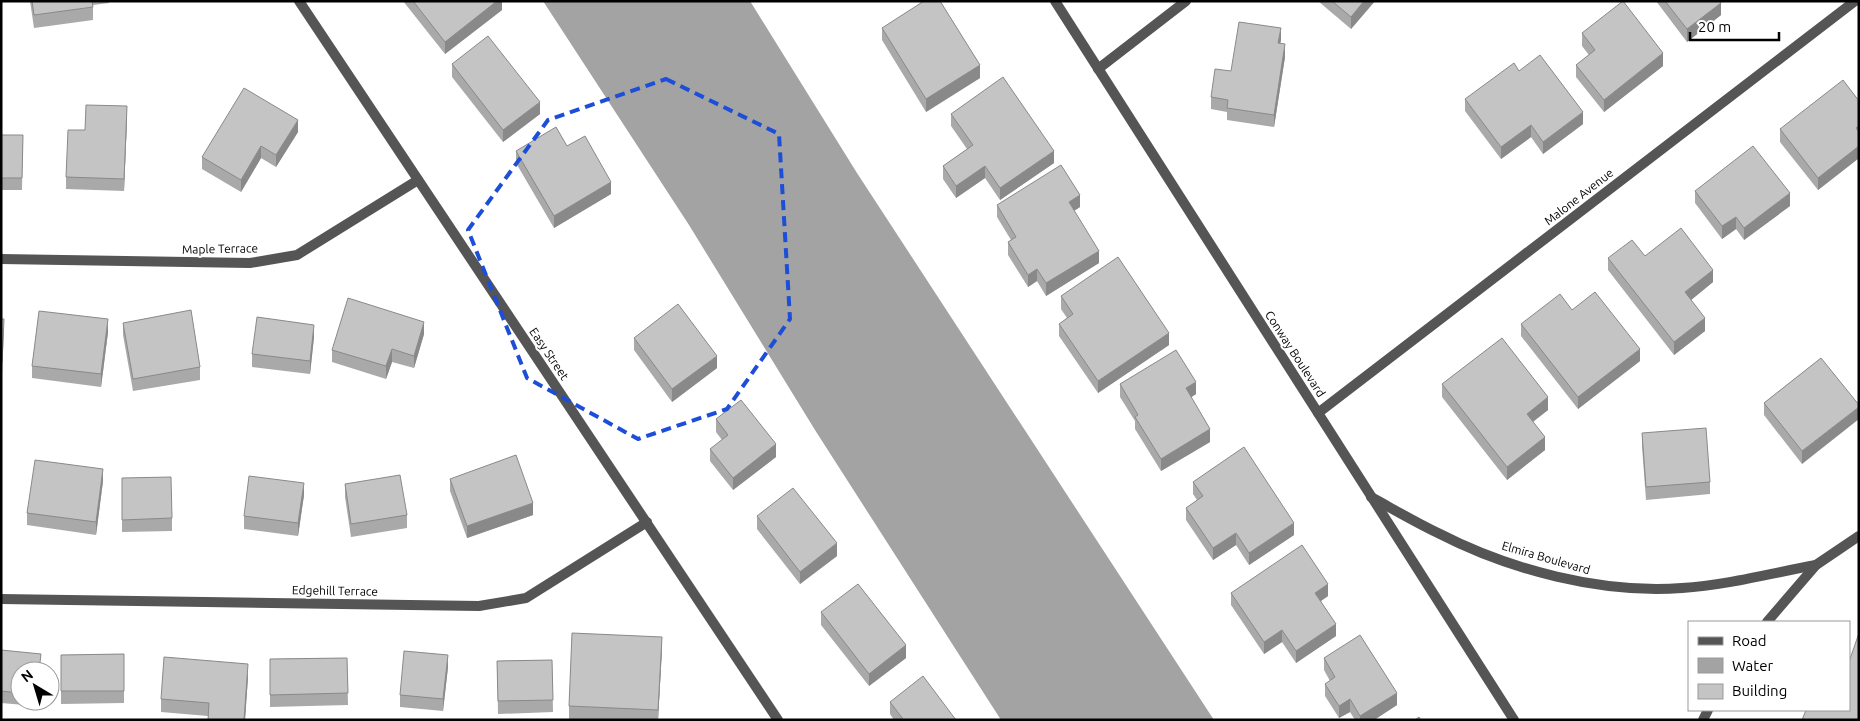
<svg xmlns="http://www.w3.org/2000/svg" width="1860" height="721" viewBox="0 0 1860 721" font-family="Ubuntu,sans-serif">
	<style>
		.water { fill: #a3a3a3 }
		.lines { fill: none; stroke-linecap: round; stroke-linejoin: round }
		.minor { stroke: #555; stroke-width: 10 }
		.tertiary { stroke: #555; stroke-width: 10 }
		.wall { fill: #a9a9a9 }
		.shaded-wall { fill: #898989 }
		.building { fill: #c4c4c4; stroke: #898989 }
		.marked { fill: none; stroke: #1d4ed8; stroke-width: 4; stroke-dasharray: 10 6; stroke-linejoin: round }
		.labels { text-anchor: middle; stroke-width: 4; stroke-linejoin: round; paint-order: stroke }
		.street-label { font-size: 12px; fill: #000; stroke: #fff }
	</style>
	<rect width="100%" height="100%" fill="#fff"/>
	<path class="water" d="M543 1H750L857 173 1214 720H1001L815 430 689 225Z"/>
	<g class="lines">
		<g class="minor">
			<path d="M299 1 778 720"/>
			<path d="M1098 69 1186 1"/>
			<path d="M1 259 250 263 297 255 418 180"/>
			<path d="M1318 413 1855 1"/>
			<path d="M1371 497C1393 509 1415 522 1438 533 1510 570 1601 594 1682 588 1727 585 1772 573 1816 565"/>
			<path d="M1 599 479 606 526 598 647 522"/>
			<path d="M1767 622 1816 565 1859 536"/>
			<path d="M1703 720 1708 710"/>
		</g>
		<path class="tertiary" d="M1055 1 1514 720"/>
	</g>
	<g class="wall">
		<path d="M30 1H109V3L93 5V20L34 28Z"/>
		<path d="M403 1H502V10L445 54Z"/>
		<path d="M1318 1H1375L1351 29Z"/>
		<path d="M1656 1H1720L1721 15 1687 42Z"/>
		<path d="M882 28 980 78 926 112 882 40Z"/>
		<path d="M1582 33 1663 66 1604 112 1576 77V65L1589 55 1582 46Z"/>
		<path d="M1281 40 1280 43 1285 57 1274 127 1227 120V112L1211 109V97L1231 71Z"/>
		<path d="M452 64 540 114 503 142 452 77Z"/>
		<path d="M1519 71 1583 124 1543 154 1531 137 1501 159 1465 111V99Z"/>
		<path d="M1859 101V158L1818 190 1780 142V129Z"/>
		<path d="M951 114 1054 163 1000 200 985 178 956 198 943 179V166L967 149 951 126Z"/>
		<path d="M127 119 124 191 66 189V177L85 130Z"/>
		<path d="M298 132 276 167 261 158 241 192 202 169V157Z"/>
		<path d="M1 135H23L22 190H1Z"/>
		<path d="M567 146 611 194 554 228 516 163V151Z"/>
		<path d="M1695 191 1790 206 1744 240 1736 229 1722 239 1695 203Z"/>
		<path d="M997 205 1080 207 1074 211 1099 263 1046 296 1037 281 1028 287 1008 255V242L1011 240 997 217Z"/>
		<path d="M1645 256 1713 282 1691 300 1705 331 1674 355 1608 270V258Z"/>
		<path d="M1061 296 1169 345 1098 393 1059 336V324L1067 318 1061 309Z"/>
		<path d="M1572 310 1640 361 1578 409 1521 336V324Z"/>
		<path d="M1 319 4 331 2 374H1Z"/>
		<path d="M123 323 200 367V380L133 391 123 335Z"/>
		<path d="M108 332 101 387 32 378V366Z"/>
		<path d="M424 334 414 368 392 362 386 379 332 362V350Z"/>
		<path d="M314 337 310 374 252 367V354Z"/>
		<path d="M634 338 717 368 672 402 634 350Z"/>
		<path d="M1821 358 1802 464 1764 415V403Z"/>
		<path d="M1120 384 1196 394 1191 397 1210 442 1161 471 1135 429V421L1120 397Z"/>
		<path d="M1442 384 1548 410 1533 422 1545 450 1507 480 1442 397Z"/>
		<path d="M716 419 776 457 733 490 710 461V449L722 440 716 432Z"/>
		<path d="M1642 433 1710 482V494L1646 500 1642 446Z"/>
		<path d="M122 478 172 518V531L122 532Z"/>
		<path d="M450 479 533 515 467 538 450 491Z"/>
		<path d="M103 481 96 535 27 525V513Z"/>
		<path d="M1193 482 1294 535 1249 565 1236 545 1213 560 1186 520V508L1197 500 1193 494Z"/>
		<path d="M345 484 407 515V528L351 537 345 497Z"/>
		<path d="M304 495 298 536 244 529V516Z"/>
		<path d="M757 516 837 556 800 584 757 529Z"/>
		<path d="M1231 593 1328 596 1321 601 1336 636 1296 663 1282 642 1264 654 1231 605Z"/>
		<path d="M821 612 906 658 869 686 821 625Z"/>
		<path d="M662 649 658 720H592L569 719V706Z"/>
		<path d="M1 650 41 666 20 671V701H38L37 706 1 703Z"/>
		<path d="M124 654V703L61 704V655Z"/>
		<path d="M347 658 348 705 270 707V659Z"/>
		<path d="M1324 658 1397 705 1374 720H1355L1350 712 1339 718 1325 696V684L1330 681 1324 670Z"/>
		<path d="M552 660 553 712 498 714 497 661Z"/>
		<path d="M448 667 443 711 400 707V695Z"/>
		<path d="M248 677 245 720H208V716L161 712V699Z"/>
		<path d="M890 702 956 720H894L890 714Z"/>
	</g>
	<g class="shaded-wall">
		<path d="M497 1H502V10L445 54V42Z"/>
		<path d="M1364 1H1375L1351 29V17Z"/>
		<path d="M1721 3V15L1687 42V29Z"/>
		<path d="M1281 28V40L1278 55V43Z"/>
		<path d="M1285 44V57L1274 127V115Z"/>
		<path d="M1663 53V66L1604 112V100Z"/>
		<path d="M980 65V78L926 112V99Z"/>
		<path d="M540 102V114L503 142V130Z"/>
		<path d="M127 106V119L124 191V179Z"/>
		<path d="M1583 112V124L1543 154V142Z"/>
		<path d="M298 120V132L276 167V155Z"/>
		<path d="M1531 125V137L1501 159V147Z"/>
		<path d="M261 146V158L241 192V180Z"/>
		<path d="M1859 146V158L1818 190V178Z"/>
		<path d="M1054 151V163L1000 200V188Z"/>
		<path d="M985 166V178L956 198V186Z"/>
		<path d="M611 182V194L554 228V216Z"/>
		<path d="M1790 193V206L1744 240V228Z"/>
		<path d="M1080 195V207L1069 214V202Z"/>
		<path d="M1736 217V229L1722 239V226Z"/>
		<path d="M1099 251V263L1046 296V283Z"/>
		<path d="M1037 269V281L1028 287V275Z"/>
		<path d="M1713 270V282L1685 305V292Z"/>
		<path d="M1705 318V331L1674 355V342Z"/>
		<path d="M108 319V332L101 387V374Z"/>
		<path d="M424 322V334L414 368V356Z"/>
		<path d="M314 325V337L310 374V361Z"/>
		<path d="M1169 333V345L1098 393V381Z"/>
		<path d="M392 349V362L386 379V366Z"/>
		<path d="M1640 349V361L1578 409V397Z"/>
		<path d="M717 356V368L672 402V389Z"/>
		<path d="M1196 382V394L1186 401V388Z"/>
		<path d="M1548 397V410L1527 426V414Z"/>
		<path d="M1859 407V419L1802 464V451Z"/>
		<path d="M1210 429V442L1161 471V459Z"/>
		<path d="M1545 437V450L1507 480V467Z"/>
		<path d="M776 444V457L733 490V478Z"/>
		<path d="M103 469V481L96 535V522Z"/>
		<path d="M304 483V495L298 536V523Z"/>
		<path d="M533 503V515L467 538V526Z"/>
		<path d="M1294 523V535L1249 565V553Z"/>
		<path d="M1236 533V545L1213 560V548Z"/>
		<path d="M837 543V556L800 584V572Z"/>
		<path d="M1328 584V596L1315 605V593Z"/>
		<path d="M1336 624V636L1296 663V651Z"/>
		<path d="M1282 630V642L1264 654V642Z"/>
		<path d="M662 637V649L658 720V710Z"/>
		<path d="M906 645V658L869 686V674Z"/>
		<path d="M448 655V667L443 711V699Z"/>
		<path d="M248 664V677L245 720H244Z"/>
		<path d="M1397 693V705L1374 720H1360V716Z"/>
		<path d="M1350 699V712L1339 718V706Z"/>
	</g>
	<g class="building">
		<path d="M32 1H92L93 7 34 15Z"/>
		<path d="M413 1H497L445 42Z"/>
		<path d="M924 1H940L980 65 926 99 882 28Z"/>
		<path d="M1332 1H1364L1351 17Z"/>
		<path d="M1623 1 1663 53 1604 100 1576 65 1595 50 1582 33Z"/>
		<path d="M1665 1H1720L1721 3 1687 29Z"/>
		<path d="M1239 22 1281 28 1278 43 1285 44 1274 115 1227 108 1228 100 1211 97 1215 69 1231 71Z"/>
		<path d="M488 36 540 102 503 130 452 64Z"/>
		<path d="M1540 55 1583 112 1543 142 1531 125 1501 147 1465 99 1514 63 1519 71Z"/>
		<path d="M1003 77 1054 151 1000 188 985 166 956 186 943 166 973 145 951 114Z"/>
		<path d="M1843 80 1859 101V126L1856 128 1859 132V146L1818 178 1780 129Z"/>
		<path d="M244 88 298 120 276 155 261 146 241 180 202 157Z"/>
		<path d="M86 105 127 106 124 179 66 177 68 130H85Z"/>
		<path d="M556 127 567 146 585 136 611 182 554 216 516 151Z"/>
		<path d="M1 135H23L22 178H1Z"/>
		<path d="M1753 146 1790 193 1744 228 1736 217 1722 226 1695 191Z"/>
		<path d="M1061 165 1080 195 1069 202 1099 251 1046 283 1037 269 1028 275 1008 242 1016 237 997 205Z"/>
		<path d="M1681 228 1713 270 1685 292 1705 318 1674 342 1608 258 1632 240 1645 256Z"/>
		<path d="M1118 257 1169 333 1098 381 1059 324 1073 314 1061 296Z"/>
		<path d="M1595 292 1640 349 1578 397 1521 324 1560 294 1572 310Z"/>
		<path d="M348 298 424 322 414 356 392 349 386 366 332 350Z"/>
		<path d="M678 304 717 356 672 389 634 338Z"/>
		<path d="M191 310 200 367 133 379 123 323Z"/>
		<path d="M39 311 108 319 101 374 32 366Z"/>
		<path d="M257 317 314 325 310 361 252 354Z"/>
		<path d="M1 319H4L2 362H1Z"/>
		<path d="M1502 338 1548 397 1527 414 1545 437 1507 467 1442 384Z"/>
		<path d="M1176 350 1196 382 1186 388 1210 429 1161 459 1135 417 1138 415 1120 384Z"/>
		<path d="M1821 358 1859 405V407L1802 451 1764 403Z"/>
		<path d="M741 400 776 444 733 478 710 449 728 435 716 419Z"/>
		<path d="M1706 428 1710 482 1646 487 1642 433Z"/>
		<path d="M1244 447 1294 523 1249 553 1236 533 1213 548 1186 508 1203 496 1193 482Z"/>
		<path d="M516 455 533 503 467 526 450 479Z"/>
		<path d="M35 460 103 469 96 522 27 513Z"/>
		<path d="M400 475 407 515 351 524 345 484Z"/>
		<path d="M249 476 304 483 298 523 244 516Z"/>
		<path d="M171 477 172 518 122 520V478Z"/>
		<path d="M793 488 837 543 800 572 757 516Z"/>
		<path d="M1302 545 1328 584 1315 593 1336 624 1296 651 1282 630 1264 642 1231 593Z"/>
		<path d="M858 584 906 645 869 674 821 612Z"/>
		<path d="M572 633 662 637 658 710 569 706Z"/>
		<path d="M1859 633V720H1802L1806 710H1849V662Z"/>
		<path d="M1360 635 1397 693 1360 716 1350 699 1339 706 1325 684 1335 677 1324 658Z"/>
		<path d="M1 650 41 654 39 671H20V693L1 691Z"/>
		<path d="M404 651 448 655 443 699 400 695Z"/>
		<path d="M124 654V691H61V655Z"/>
		<path d="M164 657 248 664 244 720H208L209 703 161 699Z"/>
		<path d="M347 658 348 693 270 695V659Z"/>
		<path d="M552 660 553 700 498 701 497 661Z"/>
		<path d="M923 676 956 720H902L903 719 890 702Z"/>
		<path d="M1419 717 1421 720H1415Z"/>
	</g>
	<path class="marked" d="M666 79 779 134 790 319 727 409 638 439 527 378 468 230 548 120Z"/>
	<g class="labels">
		<g class="street-label">
			<text transform="translate(1579 197) rotate(-38)" y="4">Malone Avenue</text>
			<text transform="translate(220 249) rotate(-1)" y="4">Maple Terrace</text>
			<text transform="translate(549 354) rotate(56)" y="4">Easy Street</text>
			<text transform="translate(1295 354) rotate(57)" y="4">Conway Boulevard</text>
			<text transform="translate(1546 558) rotate(16)" y="4">Elmira Boulevard</text>
			<text transform="translate(335 591) rotate(1)" y="4">Edgehill Terrace</text>
		</g>
	</g>
	<rect width="1860" height="721" fill="none" stroke="#000000" stroke-width="5"/>
	<rect x="1688" y="621" width="162" height="90" fill="#ffffff" stroke="#999999"/>
	<rect x="1698" y="637" width="25" height="8" fill="#555555" stroke="#999999"/>
	<text x="1732" y="646" font-size="15" fill="#000000">Road</text>
	<rect x="1698" y="658" width="25" height="15" fill="#a3a3a3" stroke="#999999"/>
	<text x="1732" y="671" font-size="15" fill="#000000">Water</text>
	<rect x="1698" y="684" width="25" height="15" fill="#c4c4c4" stroke="#999999"/>
	<text x="1732" y="696" font-size="15" fill="#000000">Building</text>
	<g transform="translate(35 686) rotate(322)"><circle r="24" fill="#ffffff" stroke="#999999"/>
	<path d="M0-4L9 19L0 12L-9 19Z" fill="#000000"/>
	<text y="-8" font-size="14" font-weight="bold" text-anchor="middle" fill="#000000">N</text>
	</g>
	<path d="M1690 32v8h89v-8" fill="none" stroke="#000000" stroke-width="2.5"/>
	<text x="1698" y="32" font-size="15" fill="#000000" stroke="#ffffff" stroke-width="4" paint-order="stroke">20 m</text>
</svg>
